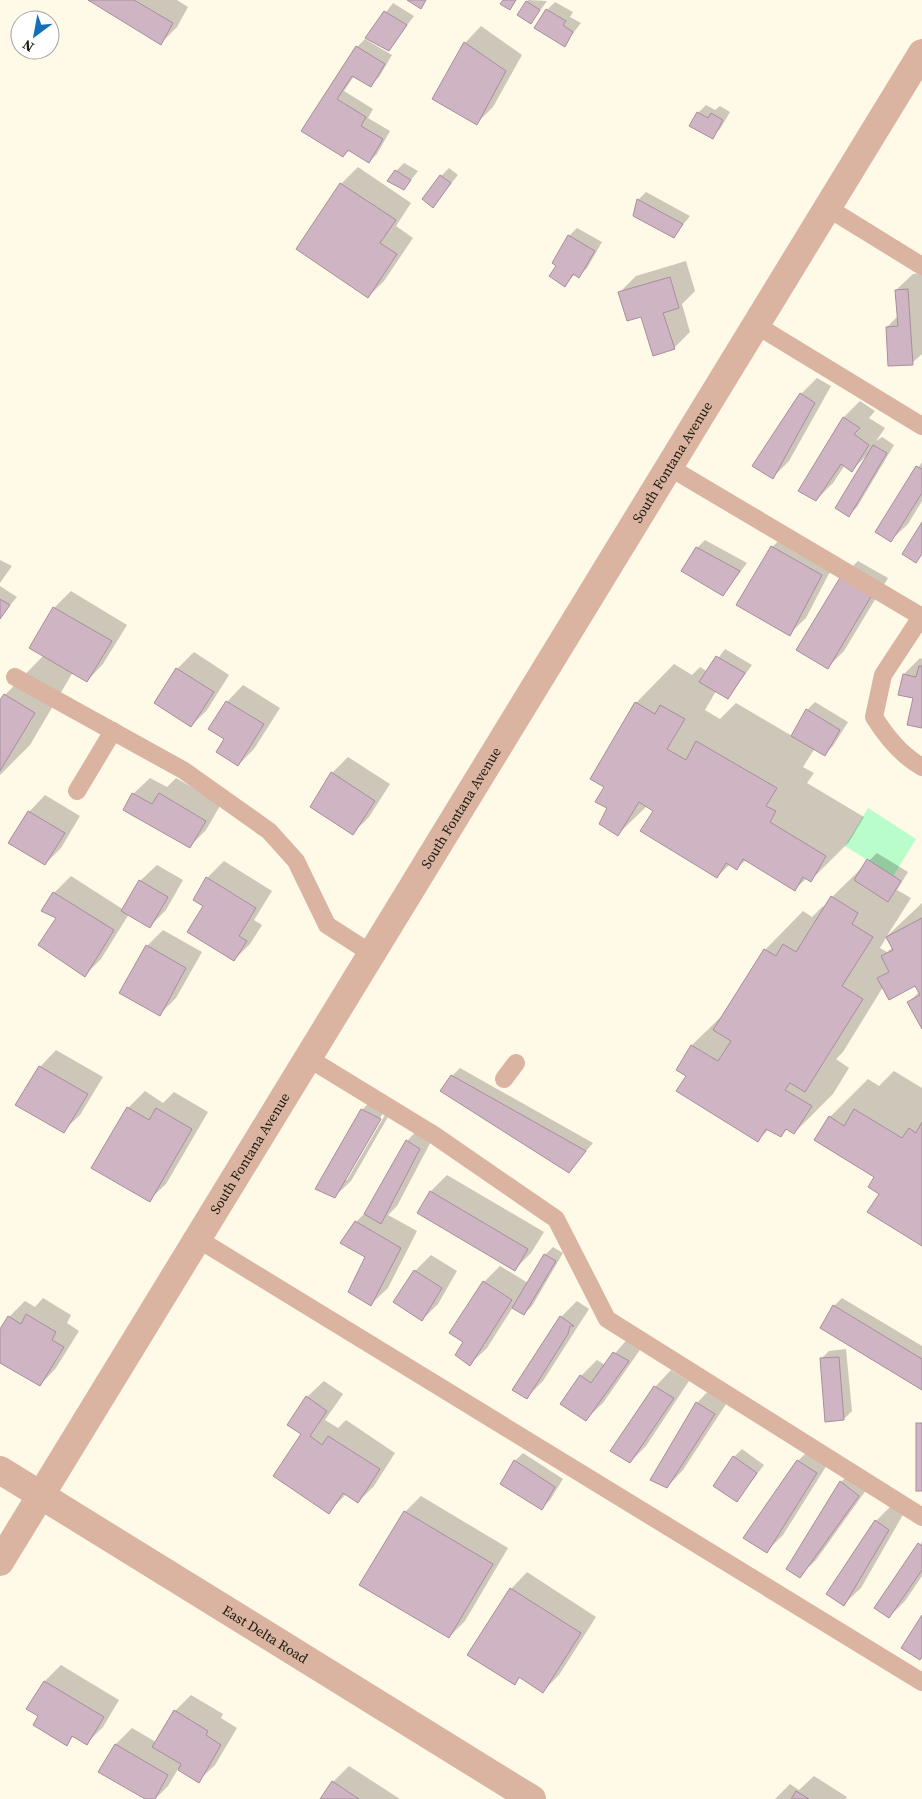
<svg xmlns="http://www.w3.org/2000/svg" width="922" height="1799" viewBox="0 0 922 1799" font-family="'Source Serif 4',serif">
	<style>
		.green { fill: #b8fdca }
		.shadow { fill: #0003; fill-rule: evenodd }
		.building { fill: #cfb4c4; stroke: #a88e9d }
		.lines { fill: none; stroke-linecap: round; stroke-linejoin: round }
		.service { stroke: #dab4a1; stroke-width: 18 }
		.minor { stroke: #dab4a1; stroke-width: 28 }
		.labels { text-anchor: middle; stroke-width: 4; stroke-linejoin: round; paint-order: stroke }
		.street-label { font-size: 14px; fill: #1c190f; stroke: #fff }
	</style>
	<rect width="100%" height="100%" fill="#fff9e8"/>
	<path class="green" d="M868 808 916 839 893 876 845 846Z"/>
	<g class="shadow">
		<path d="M91 0H177L188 7 177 27 160 44Z"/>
		<path d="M528 0 547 1 531 23 519 15Z"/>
		<path d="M555 2 573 12 570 17 581 23 564 45 547 10Z"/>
		<path d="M393 3 414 16 389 49 367 37Z"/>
		<path d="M481 26 522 55 493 107 477 123 465 43Z"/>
		<path d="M365 39 392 55 379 77 371 85 354 76 344 91 373 109 368 118 390 131 377 154 369 162 350 150 343 156 303 131 357 47Z"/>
		<path d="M706 105 715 110 720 106 730 112 720 129 712 137 698 113Z"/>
		<path d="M404 163 418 171 404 189 396 171Z"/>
		<path d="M358 167 411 203 396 226 413 238 384 281 368 297 298 249 341 184Z"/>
		<path d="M449 168 458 175 433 206 441 176Z"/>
		<path d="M646 192 690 216 674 236 638 200Z"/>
		<path d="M577 228 602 242 587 268 579 276 575 274 565 285 558 265 553 263 569 236Z"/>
		<path d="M686 261 695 291 682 304 690 332 674 348 619 293 636 276Z"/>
		<path d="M922 273V354L912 363 887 327 898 316 896 290 913 274Z"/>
		<path d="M817 378 831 386 789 461 773 477 801 394Z"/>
		<path d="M860 401 875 411 869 418 885 428 876 441 882 437 894 445 857 507 849 515 866 456 852 470 845 465 833 483 816 500 800 491 844 417Z"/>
		<path d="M922 462V501L908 524 891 540 877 531Z"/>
		<path d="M789 531 837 558 806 618 789 634 772 547Z"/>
		<path d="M705 540 747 563 723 595 697 548Z"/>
		<path d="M0 560 12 566 0 583Z"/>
		<path d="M858 561 888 578 844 651 828 667 842 577Z"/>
		<path d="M0 586 17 597 0 617Z"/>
		<path d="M71 591 127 625 103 664 87 681 73 672 30 745 0 775V703L5 695 44 655 31 648 54 608Z"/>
		<path d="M725 649 752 665 728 698 716 691 705 710 720 719 736 703 792 736 807 710 815 702 848 722 833 746 825 754 815 748 803 767 814 773 807 783 864 817 849 842 811 880 807 878 795 889 746 860 737 868 730 864 717 877 654 810 647 806 618 834 608 808 606 786 636 703 674 664 692 675 700 667 708 672Z"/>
		<path d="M194 652 229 675 207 710 191 726 155 703 177 669Z"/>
		<path d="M920 658 922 659V727L914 698 904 674Z"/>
		<path d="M243 685 280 708 254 749 238 765 226 739 227 702Z"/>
		<path d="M348 757 390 784 369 817 353 833 332 773Z"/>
		<path d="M150 778 167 787 176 778 221 804 206 830 190 846 133 794Z"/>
		<path d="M45 795 80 816 61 848 45 864 10 843 29 812Z"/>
		<path d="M877 853 908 872 897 890 911 898 887 936 922 903V1027L909 1002 919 992 915 984 883 987 843 1052 836 1059 849 1068 833 1094 794 1133 788 1128 780 1136 769 1129 758 1140 687 1075 677 1069 692 1045 726 1012 765 950 803 911 812 917 823 906 825 908 832 897ZM887 936 893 947 887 952 880 948Z"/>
		<path d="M224 861 272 891 254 920 262 925 250 944 234 960 204 905 195 899 207 878Z"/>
		<path d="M157 865 183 880 166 910 149 927 129 914 101 959 85 975 58 918 43 910 54 893 71 876 124 910 140 881Z"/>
		<path d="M163 930 202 952 176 998 160 1014 147 946Z"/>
		<path d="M56 1050 103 1077 80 1115 63 1131 40 1067Z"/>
		<path d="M460 1068 593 1143 569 1171 452 1076Z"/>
		<path d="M894 1071 922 1088V1245L880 1193 876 1177 830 1117 868 1079 879 1086Z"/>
		<path d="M145 1091 163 1103 174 1092 208 1112 166 1184 149 1200 128 1108Z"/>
		<path d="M378 1093 396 1103 351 1181 334 1197 362 1110ZM383 1113 385 1115 347 1180H344Z"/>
		<path d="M423 1124 436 1132 397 1206 388 1215 417 1231 388 1288 371 1304 366 1256 356 1222 369 1209 407 1141Z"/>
		<path d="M447 1175 544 1232 531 1253 515 1269 431 1191Z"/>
		<path d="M553 1247 563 1253 532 1306 524 1314 513 1307 487 1348 470 1364 464 1341 484 1282 500 1266 528 1283 545 1255Z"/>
		<path d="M431 1255 457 1271 438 1304 422 1320 415 1271Z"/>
		<path d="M43 1298 71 1315 67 1323 79 1331 56 1368 40 1385 0 1361V1332L9 1317 25 1301 35 1307Z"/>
		<path d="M842 1298 922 1346V1388L834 1306Z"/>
		<path d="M577 1301 589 1309 543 1381 526 1398 561 1317Z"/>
		<path d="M630 1336 644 1344 603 1403 586 1419 581 1376 597 1360 605 1365Z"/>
		<path d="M846 1349 852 1411 844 1419 821 1359 829 1351Z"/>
		<path d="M671 1370 689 1381 646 1446 630 1462 655 1387Z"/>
		<path d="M324 1381 343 1394 325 1420 338 1428 346 1420 395 1453 374 1486 358 1502 346 1494 329 1512 303 1434 289 1424 307 1397Z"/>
		<path d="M713 1386 730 1398 683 1470 667 1487 697 1403Z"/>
		<path d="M814 1445 832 1457 783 1535 766 1552 798 1461Z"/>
		<path d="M742 1449 764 1465 737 1500 734 1457Z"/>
		<path d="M523 1453 563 1479 550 1500 542 1508 515 1461Z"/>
		<path d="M857 1466 874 1479 816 1560 799 1576 841 1482Z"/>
		<path d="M421 1496 508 1548 465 1621 449 1637 405 1512Z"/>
		<path d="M892 1505 904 1513 861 1588 844 1604 876 1521Z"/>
		<path d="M922 1541V1576L905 1601 889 1617Z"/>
		<path d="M527 1572 596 1617 559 1675 543 1691 521 1677 514 1683 469 1654 511 1589Z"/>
		<path d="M61 1665 119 1700 103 1727 87 1743 74 1736 66 1744 40 1716 28 1709 45 1681Z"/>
		<path d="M191 1695 223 1714 221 1718 237 1728 215 1765 198 1781 178 1769 168 1786 155 1799H147L100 1771 116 1744 132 1728 156 1742 175 1711Z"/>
		<path d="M349 1766 400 1799H321L333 1782Z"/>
		<path d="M814 1776 847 1797 846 1799H775L790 1784 799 1790Z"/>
	</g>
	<g class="building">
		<path d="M88 0H134L173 23 161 45Z"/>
		<path d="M407 0H426L421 9Z"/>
		<path d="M503 0H516L510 10 500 4Z"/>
		<path d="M526 1 540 10 531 24 517 15Z"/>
		<path d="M546 9 566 21 563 25 573 32 565 47 534 28Z"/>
		<path d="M384 11 407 25 389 51 365 38Z"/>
		<path d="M464 42 506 71 477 125 432 99Z"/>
		<path d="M356 46 385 64 371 87 352 76 337 99 366 117 361 126 383 139 369 163 348 150 343 157 301 131Z"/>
		<path d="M697 112 708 118 711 113 723 120 713 139 689 126Z"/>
		<path d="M395 170 411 180 404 190 387 181Z"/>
		<path d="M440 175 451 183 433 208 422 199Z"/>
		<path d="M340 183 396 220 380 243 397 254 368 298 296 249Z"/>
		<path d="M637 199 683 224 674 238 633 216Z"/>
		<path d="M568 235 595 251 579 278 573 274 565 287 549 276 556 266 552 263Z"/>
		<path d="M670 277 679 308 663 313 675 349 653 356 641 317 627 321 618 292Z"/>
		<path d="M908 289 913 365 888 366 886 327 898 326 895 290Z"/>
		<path d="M800 393 815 403 773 479 752 466Z"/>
		<path d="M843 417 860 428 854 434 869 445 852 472 841 464 816 501 798 491Z"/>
		<path d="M873 445 887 453 849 517 835 508Z"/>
		<path d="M916 466 922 469V493L891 542 875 532Z"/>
		<path d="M922 522V554L916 563 902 554Z"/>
		<path d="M771 546 822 575 790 636 736 605Z"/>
		<path d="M696 547 740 571 723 596 681 571Z"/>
		<path d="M841 576 872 595 828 669 796 650Z"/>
		<path d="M0 599 10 605 0 619Z"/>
		<path d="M53 607 112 641 87 682 29 648Z"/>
		<path d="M716 656 745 673 728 699 699 682Z"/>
		<path d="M919 666H922V728L907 725 913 698 898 695 903 674 916 677Z"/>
		<path d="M176 668 214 692 191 727 154 703Z"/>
		<path d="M4 694 35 713 0 771V700Z"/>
		<path d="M226 701 264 724 238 766 216 752 224 739 208 729Z"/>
		<path d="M635 702 655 714 660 705 685 719 667 749 686 760 696 741 777 788 766 806 776 811 770 822 826 856 811 882 803 877 795 891 743 859 737 870 726 863 717 878 640 831 653 811 639 802 618 836 599 824 607 808 595 802 604 787 590 779Z"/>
		<path d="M806 709 840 730 825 756 791 736Z"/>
		<path d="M331 772 375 801 353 835 310 807Z"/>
		<path d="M132 793 152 804 159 793 206 821 190 848 123 810Z"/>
		<path d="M28 811 65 833 45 865 8 843Z"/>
		<path d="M867 859 901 881 888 902 854 880Z"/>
		<path d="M206 877 256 908 239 936 247 941 234 961 187 932 203 906 193 900Z"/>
		<path d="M139 880 168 897 150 928 121 911Z"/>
		<path d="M53 892 114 930 85 977 38 945 56 918 41 911Z"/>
		<path d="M831 896 858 913 852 924 873 937 842 986 863 999 805 1092 790 1083 785 1090 812 1106 794 1134 786 1129 781 1137 766 1129 758 1142 676 1091 686 1076 676 1070 691 1045 718 1061 731 1041 713 1030 764 949 776 956 783 944 796 952Z"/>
		<path d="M922 918V1029L907 1002 920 995 915 986 889 1000 877 978 889 972 881 956 893 950 886 937Z"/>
		<path d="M146 945 186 968 160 1016 119 993Z"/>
		<path d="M39 1066 88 1094 64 1133 15 1105Z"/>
		<path d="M451 1075 586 1151 569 1173 440 1091Z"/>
		<path d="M127 1107 149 1120 156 1108 192 1129 150 1202 91 1168Z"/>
		<path d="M361 1109 381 1119 335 1198 315 1189Z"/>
		<path d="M854 1109 902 1138 909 1128 916 1133 922 1122V1246L867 1212 879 1194 868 1187 874 1177 814 1140 829 1116 844 1126Z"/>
		<path d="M406 1140 420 1149 381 1224 364 1214Z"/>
		<path d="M430 1191 528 1249 515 1271 417 1213Z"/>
		<path d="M355 1221 401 1248 371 1306 348 1292 365 1257 340 1243Z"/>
		<path d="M544 1254 556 1261 524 1315 512 1308Z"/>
		<path d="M414 1270 442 1288 422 1321 393 1302Z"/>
		<path d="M483 1281 512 1300 470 1366 455 1355 463 1342 449 1333Z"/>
		<path d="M833 1305 922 1359V1390L820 1328Z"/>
		<path d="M26 1314 56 1332 52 1340 64 1347 40 1386 0 1363V1329L8 1316 21 1324Z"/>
		<path d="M560 1316 574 1326H570L568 1334 527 1399 512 1390Z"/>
		<path d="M613 1352 629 1361 586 1421 560 1404 580 1375 591 1383Z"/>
		<path d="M839 1357 844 1420 825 1422 820 1358Z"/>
		<path d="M654 1386 674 1398 630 1463 610 1451Z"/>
		<path d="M306 1396 327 1411 310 1436 322 1445 328 1436 380 1469 358 1503 343 1493 329 1514 273 1476 301 1434 287 1425Z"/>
		<path d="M696 1402 715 1414 667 1488 650 1480Z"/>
		<rect x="916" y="1423" width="6" height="68"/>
		<path d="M733 1456 757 1473 737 1502 713 1486Z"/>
		<path d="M514 1460 555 1487 542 1510 500 1484Z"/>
		<path d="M797 1460 817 1473 767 1553 743 1538Z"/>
		<path d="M840 1481 859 1496 800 1578 786 1569Z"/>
		<path d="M404 1511 493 1564 449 1638 359 1585Z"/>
		<path d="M875 1520 889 1530 844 1606 826 1594Z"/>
		<path d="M918 1543 922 1546V1570L889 1618 874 1608Z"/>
		<path d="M510 1588 581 1633 543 1693 519 1677 515 1685 467 1655Z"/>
		<path d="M922 1615V1657L920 1660 901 1648Z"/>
		<path d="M44 1681 104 1717 87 1745 72 1736 67 1746 33 1725 38 1716 26 1709Z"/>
		<path d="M174 1710 208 1731 206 1735 221 1745 199 1783 178 1770 181 1764 152 1747Z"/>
		<path d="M115 1744 168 1775 155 1799H145L98 1772Z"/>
		<path d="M332 1781 359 1799H320Z"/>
		<path d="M796 1791 809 1799H791Z"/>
	</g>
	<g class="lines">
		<g class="service">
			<path d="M828 208 922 266"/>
			<path d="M756 325 922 426"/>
			<path d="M669 467 922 617"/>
			<path d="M921 617 883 675 874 717C887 738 901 755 922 767"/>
			<path d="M15 677 183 770 269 831 296 861 327 925 372 954"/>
			<path d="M77 791 113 731"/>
			<path d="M308 1058 434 1135 556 1219 607 1319 922 1517"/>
			<path d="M504 1079 516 1063"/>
			<path d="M198 1239 922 1682"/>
		</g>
		<g class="minor">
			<path id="s1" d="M0 1470 532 1799"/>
			<path id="s2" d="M0 1562 922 53"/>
		</g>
	</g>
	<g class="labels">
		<g class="street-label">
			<text dy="5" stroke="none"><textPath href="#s2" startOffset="1289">South Fontana Avenue</textPath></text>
			<text dy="5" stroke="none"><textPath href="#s2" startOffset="884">South Fontana Avenue</textPath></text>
			<text dy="5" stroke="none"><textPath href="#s2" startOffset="479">South Fontana Avenue</textPath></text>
			<text dy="5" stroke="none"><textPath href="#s1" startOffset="312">East Delta Road</textPath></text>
		</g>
	</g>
	<g transform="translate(35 35) rotate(212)"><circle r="24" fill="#ffffff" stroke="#a4a39f"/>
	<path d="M0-4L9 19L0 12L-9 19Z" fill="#156fbc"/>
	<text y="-8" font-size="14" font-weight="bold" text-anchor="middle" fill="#1c190f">N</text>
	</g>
</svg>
